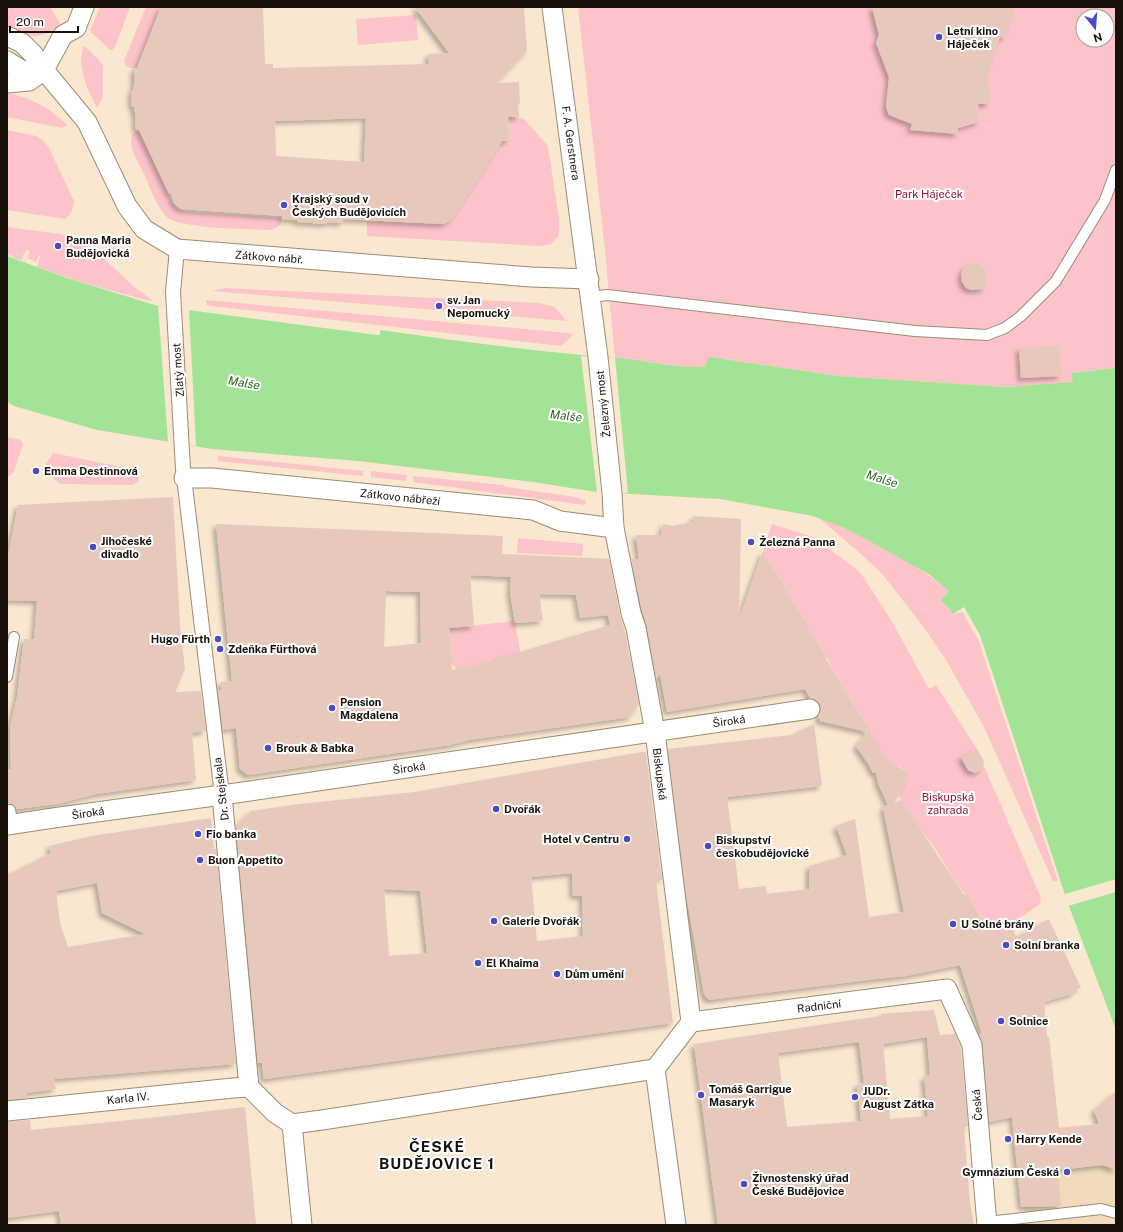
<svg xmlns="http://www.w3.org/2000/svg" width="1123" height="1232" viewBox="0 0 1123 1232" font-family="'Public Sans',sans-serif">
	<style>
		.built { fill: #f1dbbc }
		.green { fill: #fcc3c8; fill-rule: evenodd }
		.water { fill: #a3e395 }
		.pier { fill: #f9e7cf }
		.building { fill: #e6c9bc; fill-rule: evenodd; filter: url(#shadow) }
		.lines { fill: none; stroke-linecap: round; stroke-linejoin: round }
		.service-casing { stroke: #9c8c76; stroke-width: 12 }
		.pedestrian-casing { stroke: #9c8c76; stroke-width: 16 }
		.minor-casing { stroke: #9c8c76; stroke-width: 21 }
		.service { stroke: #fff; stroke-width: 10 }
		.pedestrian { stroke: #fff; stroke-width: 14 }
		.minor { stroke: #fff; stroke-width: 19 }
		.poi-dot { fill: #4b4cc2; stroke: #fff; stroke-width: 1.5 }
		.labels { text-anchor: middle; stroke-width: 4; stroke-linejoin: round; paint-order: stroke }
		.poi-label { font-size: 11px; font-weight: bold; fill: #171109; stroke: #fff; text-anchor: start }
		.street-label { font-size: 11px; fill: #171109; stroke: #fff }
		.park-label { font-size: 11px; fill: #8c1435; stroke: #fff }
		.water-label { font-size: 12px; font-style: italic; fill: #2d681e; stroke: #fff }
		.district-label { font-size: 15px; font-weight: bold; letter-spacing: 1px; fill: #171109; stroke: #fff }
	</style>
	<defs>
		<filter id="shadow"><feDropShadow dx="-3.5" dy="3.5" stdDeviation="2" flood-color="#0004"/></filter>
	</defs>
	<rect width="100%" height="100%" fill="#f9e7cf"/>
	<path class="built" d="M1050 1108 1053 1128 1116 1123V1225H1026L1024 1207H1021L1012 1117Z"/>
	<g class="green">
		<path d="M7 7H50L60 23C54 32 38 39 27 35 20 33 13 28 7 25Z"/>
		<path d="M100 7H130L115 47 112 50H110L90 31Z"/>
		<path d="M146 7H161L137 68H131L126 66 124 61Z"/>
		<path d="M578 7H1116V368L1071 373 1074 382 1006 387 837 376 709 357 704 367H689L615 358 605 250ZM1083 16H1107V40H1083Z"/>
		<path d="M416 15 418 40 358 45 356 19Z"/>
		<path d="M84 46 99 60 103 66V97L97 108C88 90 77 69 83 48Z"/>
		<path d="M7 93C30 97 51 108 67 125L62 128 7 117Z"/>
		<path d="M508 117 523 118 548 146 559 220V236L551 244 540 246 367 236V221L430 224 431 222 440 225 450 221 502 141H509Z"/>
		<path d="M7 130 36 136 42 140 48 146 74 201C73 209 72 214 65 219L7 210Z"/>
		<path d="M137 131 140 132 172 203 178 209 189 212 281 218V224L272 230C252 229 180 229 167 217 157 208 150 187 144 174 138 161 128 149 132 135Z"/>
		<path d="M7 227 61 234 81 242 100 255 132 285 154 302 84 283 37 267 41 255H39L36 262 27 258 30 251 26 250 21 261 7 254Z"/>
		<path d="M225 288 540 303 555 307 566 321 212 291Z"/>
		<path d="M206 300 568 333 572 334V336L561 346 212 306 207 305Z"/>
		<path d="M7 437 21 440 23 445 13 473 9 476 7 475Z"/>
		<path d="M53 453 137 470 139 475 138 482 132 485 61 484 42 470Z"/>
		<path d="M218 456 363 471V476L218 461Z"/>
		<path d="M371 471 407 475 406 481 371 477Z"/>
		<path d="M413 476 503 485 507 487 575 497 586 501 585 505 413 482Z"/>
		<path d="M819 518C865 536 911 559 949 591L940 601 947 606 953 614 962 612 978 639 1058 881H1053L984 727 946 660 922 625 883 575 860 553Z"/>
		<path d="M772 524 813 537 860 572 891 620 929 689 936 685 979 752 973 751 963 761 968 770 975 773 982 769 983 764 1041 898 1040 904 1011 924 1012 927 994 936 981 917 967 893 965 894C953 881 946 865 936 850 923 831 906 814 897 791 913 782 909 763 891 767L832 668 827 658 763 551Z"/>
		<path d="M518 538 583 544 582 556 517 553Z"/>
		<path d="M515 621 526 687 510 658 490 660 457 670 451 663 449 628Z"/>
	</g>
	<path class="water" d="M7 256 67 278 158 306 377 335H380V330C459 341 537 352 616 358 645 360 674 368 704 367L709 357 837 376 1006 387 1073 382 1071 373 1116 368V1030L1067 901 980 635 964 607 953 614 947 606 940 601 949 591 930 575 873 543 844 528 813 516 720 499 597 492 533 482 358 461 212 449 97 430 14 406 7 402Z"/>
	<g class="pier">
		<path d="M158 306 189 309 196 446 168 442Z"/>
		<path d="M581 356 615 358 628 493 597 492Z"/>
		<path d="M1116 879V892L1068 906 1065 894Z"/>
	</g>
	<g class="building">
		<path d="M161 7H263L265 64H273V68L429 64 428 54 449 53 415 7H524L527 51 497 83 519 82 520 104H518L519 117H508L509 141H502L452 219 444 224 343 219 342 223 327 222V224L297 222V220L282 219V216L181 209 174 203 171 194 169 193 139 130H136L135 112H134V107H132L131 92 133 91V86H134V69L137 68ZM366 118 364 162 276 156 275 121Z"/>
		<path d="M872 7H1015L1004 38 1000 37 988 70 989 104H978L979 122 958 128V134L910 130 912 124 889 115 886 107 889 77 876 43 879 35Z"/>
		<path d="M975 263 982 266 986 271 987 279 984 289 972 290 966 288 962 282 961 275 963 269 969 265Z"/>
		<path d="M1059 346 1061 376 1021 378 1019 348Z"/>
		<path d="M173 497 180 626 185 669 175 692 201 691 206 731 192 733 196 780 96 794 57 804 16 809 12 804H7V770L11 769 10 727 17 697 24 639H34L37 601 7 600V561L18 505Z"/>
		<path d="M693 516 741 519 739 619 763 551 827 658 826 659 854 705 890 764 903 769 907 773V780L894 803 901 800 964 895 967 893 988 930 990 929 994 936 1012 927 1016 937 1049 919 1081 988 1074 990 1075 993 1044 1002 1047 1037H1049L1059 1128 1099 1124 1094 1110 1116 1091V1170L1103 1165 1058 1170 1061 1206 1021 1207 1012 1117 989 1122 983 1044 979 1034H982L960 965 906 976 875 979 716 999 709 1000 704 994 686 894 668 749 792 735 814 724 822 786 727 797 739 889 766 886 767 894 809 889V866L847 855 836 826 855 819 869 917 904 912 883 807 888 805 878 783 876 773H873L869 765 856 746 868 732 820 721 818 716 820 713 821 708 819 703 814 699 810 698 805 689 667 712 660 674 656 679 647 626 642 610 631 559H639L636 535H661L663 524 673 526 693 522Z"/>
		<path d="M216 524 503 536 502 554 609 559 620 615 625 631 639 704 630 717 469 740 450 745 248 775 240 769 236 728 223 730 218 690H221V682L232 681ZM470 575 511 577 510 592 515 623 543 621 539 594 576 595 580 618 608 615 610 625 475 665 452 670 449 628 474 626ZM386 591 420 592 421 643 384 647Z"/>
		<path d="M977 749 984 761 982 769 975 773 968 770 961 757Z"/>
		<path d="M642 752H646L662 880H656L673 1023 264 1079 262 1063H258L236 827 251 811 300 804 415 792ZM572 873 573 896H582L583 936 537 941 531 877ZM384 889 420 891 427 953 389 956Z"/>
		<path d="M211 818 214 850 216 848 236 1064 54 1079 56 1089 27 1093V1098L7 1100V875L51 853 49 846 92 836ZM97 883 102 913 145 934 68 947 60 923 56 891Z"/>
		<path d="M934 1010 940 1035 955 1034 961 1048 968 1126 964 1127 970 1203 974 1225H718L694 1044 853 1020 881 1016V1014ZM927 1037 930 1075 924 1077 928 1116 890 1119 883 1044ZM859 1042 864 1083 857 1084 861 1121 787 1127 778 1053Z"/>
		<path d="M245 1107 256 1225H61L59 1211 7 1218V1122L30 1120 31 1130 159 1117Z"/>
	</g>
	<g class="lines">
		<g class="service-casing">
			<g id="service">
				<path d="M591 297 607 295 915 331 987 335 1005 328 1021 316 1056 281 1105 200 1116 170"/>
				<path d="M7 677 14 637"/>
				<path d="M10 810 13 824"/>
				<path d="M987 1222 1101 1209 1116 1213"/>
			</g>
		</g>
		<g class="pedestrian-casing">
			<path id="pedestrian" d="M177 249 173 292 183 469 222 795"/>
		</g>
		<g class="minor-casing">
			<g id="minor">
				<path d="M552 7 598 357 612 493 614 528 631 613 636 628 655 732 691 1022"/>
				<path d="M7 36 22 43 33 54 44 70 87 122 127 206 144 229 177 249 531 277 589 279"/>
				<path d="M7 61 23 71 44 70"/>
				<path d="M7 83 29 81 44 70 63 35 76 28 84 7"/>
				<path d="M184 478H212L533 510 560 521 614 528"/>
				<path d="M222 795 249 1087"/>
				<path d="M7 825 60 817 222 795 810 709"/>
				<path d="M691 1022 947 989 972 1045 987 1225"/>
				<path d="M655 1069 676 1225"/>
				<path d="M249 1087 275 1113 292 1124 322 1120 655 1069 691 1022"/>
				<path d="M7 1111 233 1088 249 1087"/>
				<path d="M292 1124 302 1225"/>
			</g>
		</g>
		<use href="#service" class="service"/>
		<use href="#pedestrian" class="pedestrian"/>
		<use href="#minor" class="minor"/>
	</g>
	<g class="poi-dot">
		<circle cx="939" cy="37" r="4"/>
		<circle cx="284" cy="205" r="4"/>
		<circle cx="58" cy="246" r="4"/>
		<circle cx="439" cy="306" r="4"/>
		<circle cx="36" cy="471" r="4"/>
		<circle cx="751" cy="542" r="4"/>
		<circle cx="93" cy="547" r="4"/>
		<circle cx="218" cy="639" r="4"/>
		<circle cx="220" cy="649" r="4"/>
		<circle cx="332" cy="708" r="4"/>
		<circle cx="268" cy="748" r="4"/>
		<circle cx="496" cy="809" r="4"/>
		<circle cx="198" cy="834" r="4"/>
		<circle cx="627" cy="839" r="4"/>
		<circle cx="708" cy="846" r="4"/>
		<circle cx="200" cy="860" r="4"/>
		<circle cx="494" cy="921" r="4"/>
		<circle cx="953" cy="924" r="4"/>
		<circle cx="1006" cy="945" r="4"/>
		<circle cx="478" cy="963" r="4"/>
		<circle cx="557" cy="974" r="4"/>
		<circle cx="1001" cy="1021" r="4"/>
		<circle cx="701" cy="1095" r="4"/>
		<circle cx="855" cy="1097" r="4"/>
		<circle cx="1008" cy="1139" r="4"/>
		<circle cx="1067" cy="1172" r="4"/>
		<circle cx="744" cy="1184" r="4"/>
	</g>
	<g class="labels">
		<g class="poi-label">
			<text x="947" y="35">Letní kino<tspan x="947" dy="13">Háječek</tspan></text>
			<text x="292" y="203">Krajský soud v<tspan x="292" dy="13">Českých Budějovicích</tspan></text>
			<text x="66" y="244">Panna Maria<tspan x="66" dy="13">Budějovická</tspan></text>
			<text x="447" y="304">sv. Jan<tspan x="447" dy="13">Nepomucký</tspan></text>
			<text x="44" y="475">Emma Destinnová</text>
			<text x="101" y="545">Jihočeské<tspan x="101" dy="13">divadlo</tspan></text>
			<text x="759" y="546">Železná Panna</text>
			<text x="210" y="643" text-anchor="end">Hugo Fürth</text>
			<text x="228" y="653">Zdeňka Fürthová</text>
			<text x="340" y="706">Pension<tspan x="340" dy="13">Magdalena</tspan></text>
			<text x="276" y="752">Brouk &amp; Babka</text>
			<text x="504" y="813">Dvořák</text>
			<text x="206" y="838">Fio banka</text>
			<text x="619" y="843" text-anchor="end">Hotel v Centru</text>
			<text x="716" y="844">Biskupství<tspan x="716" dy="13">českobudějovické</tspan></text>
			<text x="208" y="864">Buon Appetito</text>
			<text x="502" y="925">Galerie Dvořák</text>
			<text x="961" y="928">U Solné brány</text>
			<text x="1014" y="949">Solní branka</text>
			<text x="486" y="967">El Khaima</text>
			<text x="565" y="978">Dům umění</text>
			<text x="1009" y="1025">Solnice</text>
			<text x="709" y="1093">Tomáš Garrigue<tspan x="709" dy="13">Masaryk</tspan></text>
			<text x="863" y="1095">JUDr.<tspan x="863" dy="13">August Zátka</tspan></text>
			<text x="1016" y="1143">Harry Kende</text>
			<text x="1059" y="1176" text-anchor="end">Gymnázium Česká</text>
			<text x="752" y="1182">Živnostenský úřad<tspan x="752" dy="13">České Budějovice</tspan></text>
		</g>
		<g class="street-label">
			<text transform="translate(571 143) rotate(82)" y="4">F. A. Gerstnera</text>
			<text transform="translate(269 257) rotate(4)" y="4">Zátkovo nábř.</text>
			<text transform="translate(178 370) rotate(-94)" y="4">Zlatý most</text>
			<text transform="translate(603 404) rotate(-96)" y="4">Železný most</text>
			<text transform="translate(400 497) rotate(6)" y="4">Zátkovo nábřeží</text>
			<text transform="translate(729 721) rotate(-8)" y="4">Široká</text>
			<text transform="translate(409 768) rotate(-8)" y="4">Široká</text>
			<text transform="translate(660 774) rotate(83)" y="4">Biskupská</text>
			<text transform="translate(221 789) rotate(-97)" y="4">Dr. Stejskala</text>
			<text transform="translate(88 813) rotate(-8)" y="4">Široká</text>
			<text transform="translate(819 1006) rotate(-7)" y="4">Radniční</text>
			<text transform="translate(128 1098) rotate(-6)" y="4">Karla IV.</text>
			<text transform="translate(977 1105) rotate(-95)" y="4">Česká</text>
		</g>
		<g class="park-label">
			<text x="929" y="198">Park Háječek</text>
			<text x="948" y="801">Biskupská<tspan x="948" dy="13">zahrada</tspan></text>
		</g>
		<g class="water-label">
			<text transform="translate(244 383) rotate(10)" y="4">Malše</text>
			<text transform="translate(566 416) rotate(6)" y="4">Malše</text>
			<text transform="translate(882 479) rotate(17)" y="4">Malše</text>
		</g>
		<g class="district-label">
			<text x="437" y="1152">ČESKÉ<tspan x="437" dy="17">BUDĚJOVICE 1</tspan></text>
		</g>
	</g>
	<rect width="1123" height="1232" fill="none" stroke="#171109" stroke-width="16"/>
	<g transform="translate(1095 28) rotate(163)"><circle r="19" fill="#ffffff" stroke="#a2a09d"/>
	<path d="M0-3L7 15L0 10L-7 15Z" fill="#4b4cc2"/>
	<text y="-6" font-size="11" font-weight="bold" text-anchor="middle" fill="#171109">N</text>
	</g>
	<path d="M10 26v6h68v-6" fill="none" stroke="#171109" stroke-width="2"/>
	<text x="16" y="26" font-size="12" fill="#171109" stroke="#ffffff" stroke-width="3" paint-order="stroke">20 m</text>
</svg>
